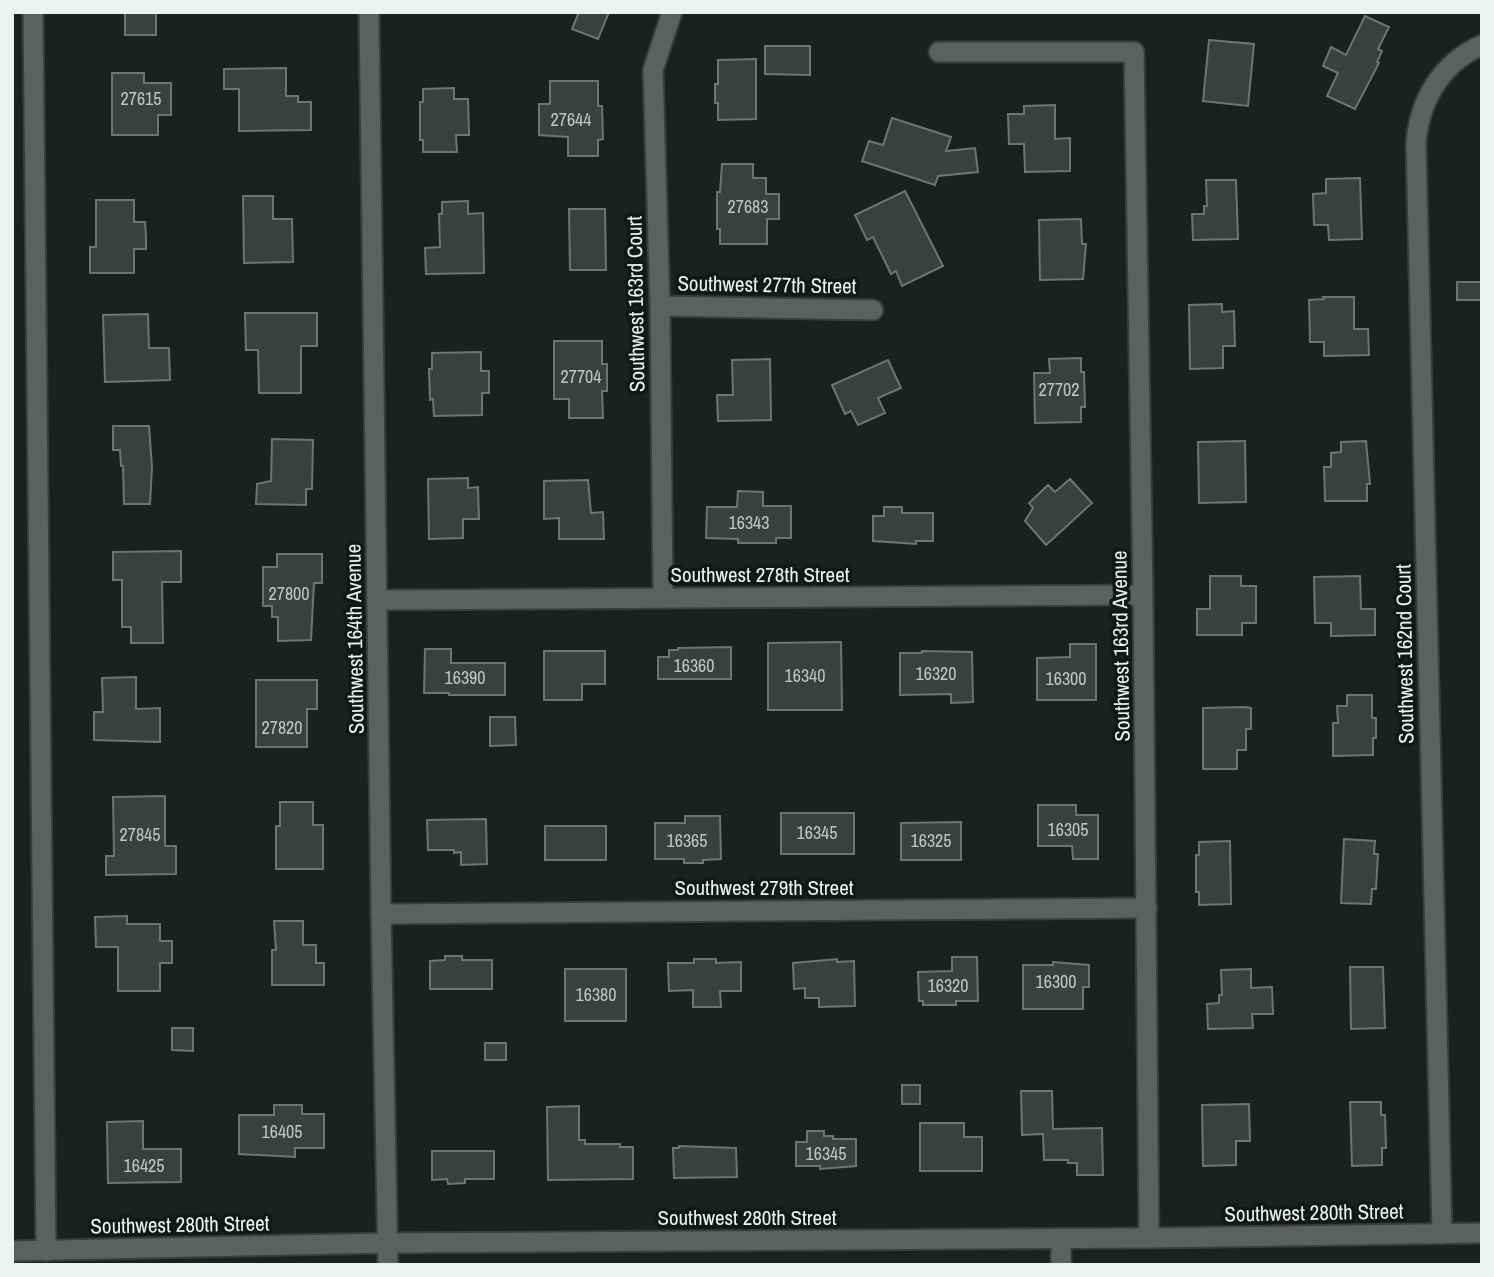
<svg xmlns="http://www.w3.org/2000/svg" width="1494" height="1277" viewBox="0 0 1494 1277" font-family="'Archivo Narrow',sans-serif">
	<style>
		.building { fill: #3a413d; stroke: #6e7571; stroke-width: 2 }
		.lines { fill: none; stroke-linecap: round; stroke-linejoin: round }
		.minor-casing { stroke: #393e3b; stroke-width: 23 }
		.tertiary-casing { stroke: #393e3b; stroke-width: 23 }
		.minor { stroke: #5b625e; stroke-width: 19 }
		.tertiary { stroke: #5b625e; stroke-width: 19 }
		.labels { text-anchor: middle; stroke-width: 7; stroke-linejoin: round; paint-order: stroke }
		.number-label { font-size: 18px; fill: #c0c5c2 }
		.street-label { font-size: 21px; fill: #edf1ef; stroke: #121814 }
	</style>
	<rect width="100%" height="100%" fill="#1b211e"/>
	<g class="building">
		<rect x="125" y="12" width="31" height="23"/>
		<path d="M579 12H609L598 39 572 29Z"/>
		<path d="M1365 16 1389 27 1378 49 1382 51 1377 62 1379 63 1355 109 1327 96 1338 73 1323 66 1331 47 1346 55Z"/>
		<path d="M1209 40 1254 44 1248 106 1203 101Z"/>
		<path d="M765 46H810V75L765 74Z"/>
		<path d="M756 59V119L718 120V103H715V84H718V60Z"/>
		<path d="M286 68V96H298V102H311V130L239 131V89H224V69Z"/>
		<path d="M112 73H144V83H171V115H158V135H112Z"/>
		<path d="M550 81H598V106H602L603 139 598 140V156H568V137L539 135V104H550Z"/>
		<path d="M454 88V99H468L469 135H456L457 152H423V140H420V102H423V89Z"/>
		<path d="M1055 105V139L1070 138V171L1025 172 1024 144H1009L1008 114H1024V106Z"/>
		<path d="M892 118 951 137 946 151 975 148 978 172 938 176 935 185 862 161 869 141 883 145Z"/>
		<path d="M722 164H753V178H766V194H779V219H767V244H720V229H717V192H720Z"/>
		<path d="M1360 178 1362 239 1329 240 1328 225H1314L1313 194 1326 193V179Z"/>
		<path d="M1206 180H1236L1238 239 1193 240 1192 214H1204V206H1207Z"/>
		<path d="M905 191 943 266 902 286 896 271 891 274 873 237 867 240 855 215Z"/>
		<path d="M243 196H273V219H292L293 262 244 263Z"/>
		<path d="M96 200H134V222H145L146 236V249H134V273H90V247H96Z"/>
		<path d="M468 201V214L483 213 484 273 426 274 425 248 440 247 439 214H442V202Z"/>
		<path d="M569 209H605L606 270H570Z"/>
		<path d="M1081 219 1082 244H1086L1083 279 1040 280 1039 220Z"/>
		<rect x="1457" y="282" width="25" height="18"/>
		<path d="M1323 297H1354V329H1368L1369 355 1324 356V342H1310L1309 300 1324 299Z"/>
		<path d="M1222 304V312L1234 311 1235 346H1223V368L1190 369 1189 305Z"/>
		<path d="M245 313H317V346H301V393H259L258 350H246Z"/>
		<path d="M148 314 149 348H169L170 380 105 382 103 315Z"/>
		<path d="M554 341H602V364H607V391H602L603 418H569V399H554Z"/>
		<path d="M481 352V371H489V393H482V415L434 416 433 399 430 400 429 369H432V353Z"/>
		<path d="M1081 358V372H1084L1085 407H1081V422L1035 423 1034 373H1050L1049 359Z"/>
		<path d="M770 359 771 420 718 421 717 395H733L732 360Z"/>
		<path d="M888 360 901 388 878 398 885 413 858 425 851 411 845 414 832 385Z"/>
		<path d="M113 426H149L152 467 150 504H124L123 466H121L120 450H113Z"/>
		<path d="M272 439 313 440 312 489H306V505L256 504 257 484 271 481Z"/>
		<path d="M1245 441 1246 502 1199 503 1198 442Z"/>
		<path d="M1366 441 1370 484H1367V501H1325L1324 467H1331V453L1341 452V442Z"/>
		<path d="M468 478V488L478 487 479 519H463V538L429 539 428 479Z"/>
		<path d="M1070 479 1092 503 1046 545 1025 521 1033 508 1029 503 1048 485 1055 492Z"/>
		<path d="M588 480 591 513 603 512 604 539H559V518L544 519V481Z"/>
		<path d="M738 491 763 492V506H791V538H776V543H738V539L706 538 707 507H737Z"/>
		<path d="M884 507H902V513H933V541H916V544L873 541V516H884Z"/>
		<path d="M181 551V582H162L163 643H131V627H122V580H113V552Z"/>
		<path d="M277 554H322V583H314L311 640 278 641V617H272V606H263V567H277Z"/>
		<path d="M1210 576H1241V586H1256V623H1242V635H1197V609H1210Z"/>
		<path d="M1360 576 1361 609H1375V635L1331 636V623H1315L1314 577Z"/>
		<path d="M841 642 842 710H768V643Z"/>
		<path d="M1070 644H1096V700H1037V658L1070 657Z"/>
		<path d="M731 647V679H658V657H669V650H678V648Z"/>
		<path d="M425 649H451V663H505V695H449V693H424Z"/>
		<path d="M544 651H605V684H582V700H544Z"/>
		<path d="M922 651 972 652 973 702 951 703V694L900 695V653H922Z"/>
		<path d="M136 677V709L160 708V742L94 740V712H103L102 678Z"/>
		<path d="M256 680H317V709H307V747H256Z"/>
		<path d="M1347 695H1372V718H1376V738H1373V755L1333 756V723H1338L1337 706H1347Z"/>
		<path d="M1245 707 1251 708V729H1246V750H1237V769H1203V708Z"/>
		<path d="M490 717H515L516 745 490 746Z"/>
		<path d="M165 796V846H176V874L106 875V856H114L113 797Z"/>
		<path d="M280 802H313V825H323V869H276V826H280Z"/>
		<path d="M1038 805H1076V815H1098V859H1073L1072 846H1038Z"/>
		<rect x="781" y="813" width="73" height="41"/>
		<path d="M685 816H720L721 859 703 860V863H684V859H655V823H685Z"/>
		<path d="M486 819 487 864 461 865V852L454 853V850H428L427 820Z"/>
		<path d="M961 822V860H901V823Z"/>
		<rect x="545" y="826" width="61" height="34"/>
		<path d="M1344 839 1375 841 1374 854H1378L1376 889H1372L1371 904 1341 903Z"/>
		<path d="M1230 841 1231 904 1199 905V892H1196V855H1199V842Z"/>
		<path d="M127 916V924H160V941H172V963H160V991H118V947H96L95 917Z"/>
		<path d="M274 921H303V945H316V963H324V985H272V950H276Z"/>
		<path d="M445 956H462V960H492V989H430V961L445 960Z"/>
		<path d="M952 957H977L978 1001H956V1005H923V1001H919L918 972 952 971Z"/>
		<path d="M694 959H716V963L741 962V991H720L721 1007H693V990L669 991 668 963H694Z"/>
		<path d="M837 959V962L854 961 855 1006 819 1007V998H805V988L794 989 793 963Z"/>
		<path d="M1053 962 1089 965V987H1083V1009H1023V965H1053Z"/>
		<path d="M1350 967H1383L1385 1028 1351 1029Z"/>
		<rect x="565" y="969" width="61" height="52"/>
		<path d="M1251 969V988L1272 987 1273 1014H1252L1253 1028 1208 1029 1207 1004 1219 1003V995H1222L1221 970Z"/>
		<path d="M172 1028H193V1051L172 1050Z"/>
		<rect x="485" y="1043" width="21" height="17"/>
		<rect x="902" y="1085" width="18" height="19"/>
		<path d="M1021 1091H1052L1053 1129 1102 1128 1103 1175H1077V1163H1068V1160H1044L1043 1134 1022 1135Z"/>
		<path d="M1350 1102H1381V1115H1385L1386 1148H1382V1165L1352 1166Z"/>
		<path d="M1249 1104 1250 1141H1236V1165L1203 1166 1202 1105Z"/>
		<path d="M274 1105H302V1114H324V1148H295V1157L239 1154V1115H274Z"/>
		<path d="M579 1106V1140H585V1144H620V1147H633V1179L548 1180 547 1107Z"/>
		<path d="M143 1121V1149H181V1182L108 1183 107 1122Z"/>
		<path d="M920 1123H964V1137H982V1171H920Z"/>
		<path d="M807 1131H824V1136H833V1139H856V1166L820 1169V1166H796V1142H807Z"/>
		<path d="M679 1146 736 1148 737 1177 674 1178 673 1148H679Z"/>
		<path d="M432 1151H494V1179H465V1183L448 1184 447 1179 432 1180Z"/>
	</g>
	<g class="lines">
		<g class="minor-casing">
			<g id="minor">
				<path d="M33 12 46 1251"/>
				<path d="M369 12 381 914 388 1265"/>
				<path d="M939 52H1134L1143 595 1149 1238"/>
				<path d="M660 306 873 310"/>
				<path d="M663 598 660 306 653 70 672 12"/>
				<path d="M377 600 1143 595"/>
				<path d="M381 914 1147 908"/>
				<path d="M1442 1234 1416 144C1419 101 1441 63 1482 45"/>
				<path d="M1061 1239V1265"/>
			</g>
		</g>
		<g class="tertiary-casing">
			<path id="tertiary" d="M12 1251 388 1243 1149 1238 1482 1233"/>
		</g>
		<use href="#minor" class="minor"/>
		<use href="#tertiary" class="tertiary"/>
	</g>
	<g class="labels">
		<g class="number-label">
			<text x="141" y="105">27615</text>
			<text x="571" y="126">27644</text>
			<text x="748" y="213">27683</text>
			<text x="581" y="383">27704</text>
			<text x="1059" y="396">27702</text>
			<text x="749" y="529">16343</text>
			<text x="289" y="600">27800</text>
			<text x="694" y="672">16360</text>
			<text x="936" y="680">16320</text>
			<text x="805" y="682">16340</text>
			<text x="465" y="684">16390</text>
			<text x="1066" y="685">16300</text>
			<text x="282" y="734">27820</text>
			<text x="1068" y="836">16305</text>
			<text x="817" y="839">16345</text>
			<text x="140" y="841">27845</text>
			<text x="687" y="847">16365</text>
			<text x="931" y="847">16325</text>
			<text x="1056" y="988">16300</text>
			<text x="948" y="992">16320</text>
			<text x="596" y="1001">16380</text>
			<text x="282" y="1138">16405</text>
			<text x="826" y="1160">16345</text>
			<text x="144" y="1172">16425</text>
		</g>
		<g class="street-label">
			<text transform="translate(767 285) rotate(1)" y="7">Southwest 277th Street</text>
			<text transform="translate(636 304) rotate(-91)" y="7">Southwest 163rd Court</text>
			<text x="760" y="582">Southwest 278th Street</text>
			<text transform="translate(355 639) rotate(-91)" y="7">Southwest 164th Avenue</text>
			<text transform="translate(1121 646) rotate(-91)" y="7">Southwest 163rd Avenue</text>
			<text transform="translate(1405 654) rotate(-91)" y="7">Southwest 162nd Court</text>
			<text x="764" y="895">Southwest 279th Street</text>
			<text transform="translate(1314 1213) rotate(-1)" y="7">Southwest 280th Street</text>
			<text x="747" y="1225">Southwest 280th Street</text>
			<text transform="translate(180 1225) rotate(-1)" y="7">Southwest 280th Street</text>
		</g>
	</g>
	<rect width="1494" height="1277" fill="none" stroke="#edf1ef" stroke-width="28"/>
</svg>
